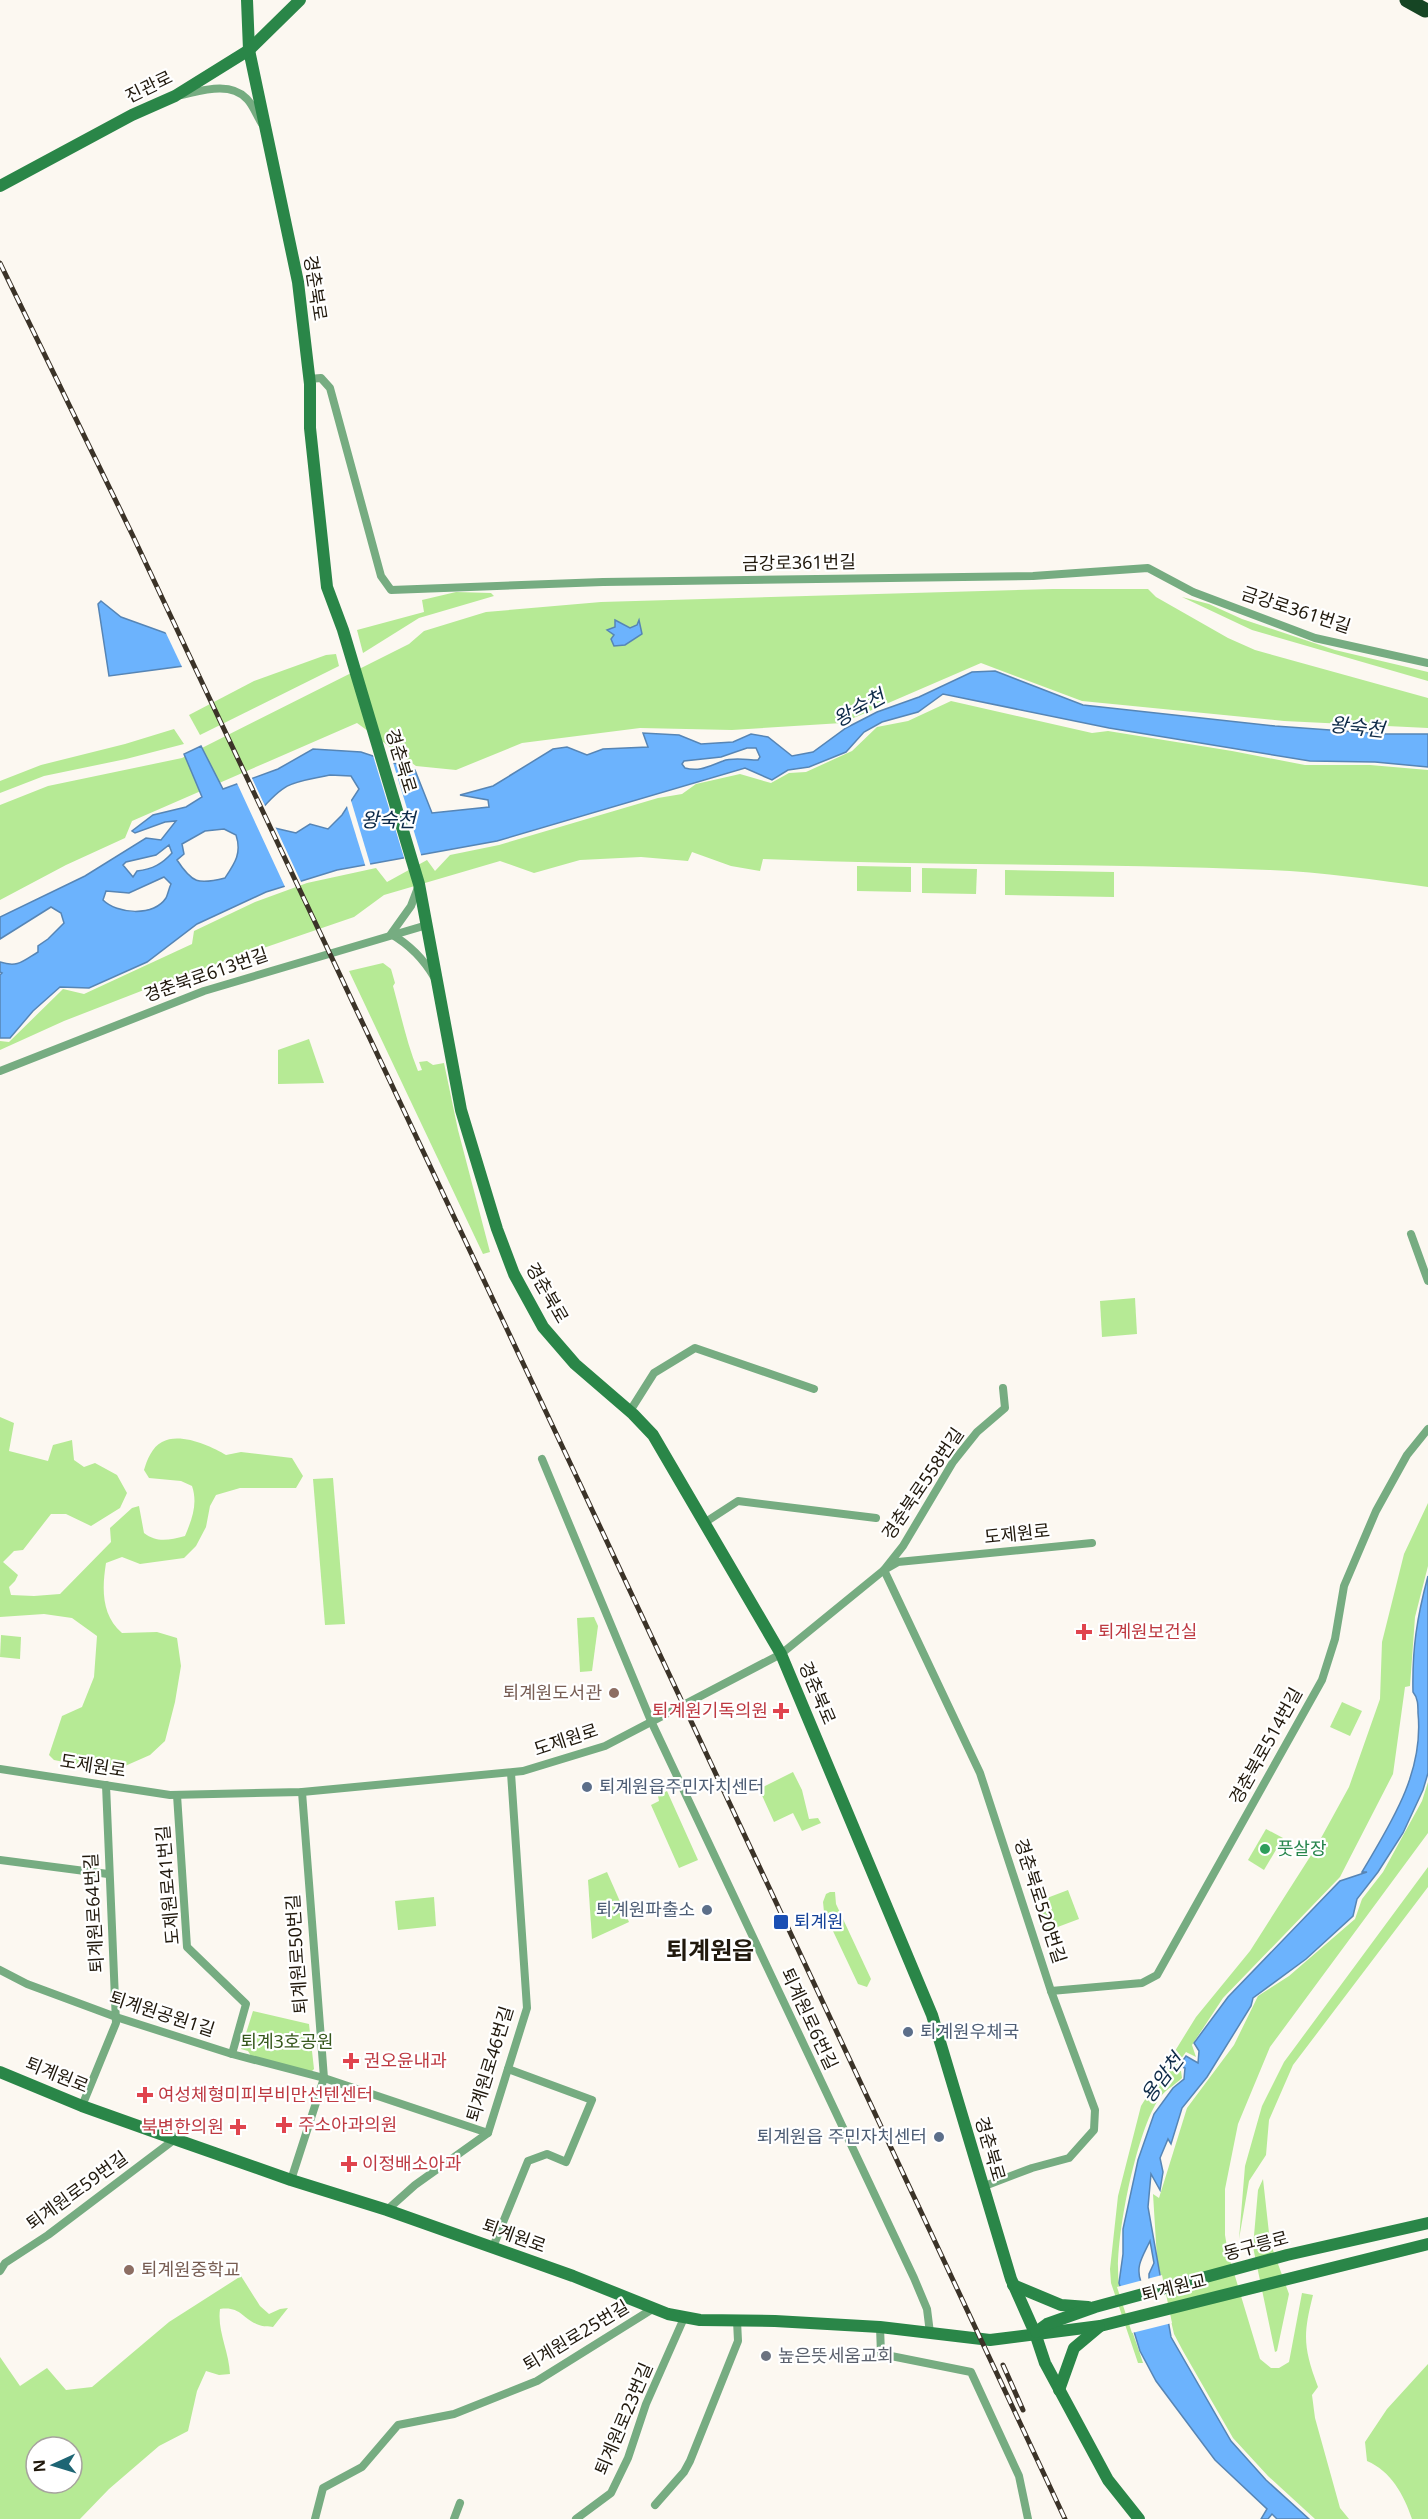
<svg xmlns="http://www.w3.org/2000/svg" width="1428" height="2519" viewBox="0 0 1428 2519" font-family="'Noto Sans','Noto Sans KR',sans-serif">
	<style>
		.green { fill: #b6ea95; fill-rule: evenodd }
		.water { fill: #6cb3fd; stroke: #5685b5; stroke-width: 1.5; fill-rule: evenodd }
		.pier { fill: #fcf8f1 }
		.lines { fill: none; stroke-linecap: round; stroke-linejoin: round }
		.street { stroke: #76ac81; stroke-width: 8 }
		.secondary { stroke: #2a8648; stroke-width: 12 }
		.highway { stroke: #164524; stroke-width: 15 }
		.rail-casing { stroke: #3b3328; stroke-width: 5 }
		.rail { stroke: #fff; stroke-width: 3; stroke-dasharray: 9; stroke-linecap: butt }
		.health-dot { fill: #e0444e; stroke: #fff; stroke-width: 2 }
		.education-dot { fill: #8d6e63; stroke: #fff; stroke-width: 2 }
		.service-dot { fill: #5c6f8a; stroke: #fff; stroke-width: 2 }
		.leisure-dot { fill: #2e9e5b; stroke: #fff; stroke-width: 2 }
		.transit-dot { fill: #1a4fb4; stroke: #fff; stroke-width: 2 }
		.worship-dot { fill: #6b7280; stroke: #fff; stroke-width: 2 }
		.labels { text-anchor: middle; stroke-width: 4.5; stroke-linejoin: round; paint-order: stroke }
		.street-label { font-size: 18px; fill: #21190d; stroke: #fff }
		.health-label { font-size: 18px; fill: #be3a42; stroke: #fff; text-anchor: start }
		.education-label { font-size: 18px; fill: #785e54; stroke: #fff; text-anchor: end }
		.service-label { font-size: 18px; fill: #4e5e75; stroke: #fff; text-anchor: start }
		.leisure-label { font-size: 18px; fill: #27864d; stroke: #fff; text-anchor: start }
		.transit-label { font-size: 18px; fill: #164399; stroke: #fff; text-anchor: start }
		.park-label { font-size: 18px; fill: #36571c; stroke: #fff }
		.worship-label { font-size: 18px; fill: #5b616d; stroke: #fff; text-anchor: start }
		.water-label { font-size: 20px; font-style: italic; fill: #0e2b48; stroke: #fff }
		.district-label { font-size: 24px; font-weight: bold; fill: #21190d; stroke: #fff }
	</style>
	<rect width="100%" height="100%" fill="#fcf8f1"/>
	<g class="green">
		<path d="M1053 589H1148L1156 597 1228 638 1255 650 1428 698V728L1284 721 1082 701 981 663 842 723 732 730 640 728 522 743 456 770 416 766 357 723 132 821 125 838 66 865 0 900V805L48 786 182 758 409 644 424 631 486 612 601 602Z"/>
		<path d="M456 592 491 593 494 596 419 618 363 653 357 630 424 612 422 600Z"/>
		<path d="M1182 597 1209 604 1242 619 1335 650 1428 672V681L1252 630Z"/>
		<path d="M336 654 339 666 200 735 189 715 254 681 326 655Z"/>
		<path d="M951 701 1092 733 1108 731 1232 751 1305 765H1370L1428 770V887C1376 880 1322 872 1269 870 1101 863 932 866 763 859L760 871 731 866 692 852 688 861 641 857 580 860 534 873 500 861 384 895 354 917 167 981 64 1021 0 1050V1041L9 1042 63 989 84 994 192 944 194 931 255 902 307 883 376 868 387 882 427 860 435 871 450 855 499 845 658 798 682 794 696 784 740 774 771 783 789 773 806 772 852 751 877 727 908 721Z"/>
		<path d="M174 729 184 744 126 759 44 776 0 793V781L41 765 125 744Z"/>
		<path d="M857 866 911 867V892L857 891Z"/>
		<path d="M922 868 977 869 976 894 922 893Z"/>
		<path d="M1005 870 1114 872V897L1005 895Z"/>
		<path d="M383 963 391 969 395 983 393 986C401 1015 407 1044 418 1071L422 1070 419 1062 427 1061 433 1065 444 1063 458 1130 490 1252 483 1254 349 971Z"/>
		<path d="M309 1039 324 1083 278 1084V1050Z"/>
		<path d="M1135 1298 1137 1334 1102 1337 1100 1301Z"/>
		<path d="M0 1417 14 1423 9 1451 48 1461 53 1445 72 1440 74 1460 84 1467 95 1463 117 1475 127 1493 120 1508 91 1526 66 1514H51L23 1550 14 1551 3 1562 18 1575 15 1581 9 1587 11 1595 34 1596 60 1594 111 1542 110 1528 132 1508 139 1506 144 1533C157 1543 169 1540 185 1536 192 1519 198 1504 192 1486L181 1481 149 1478 144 1470C147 1460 152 1447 162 1442 180 1432 211 1446 226 1455L241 1452 292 1458 303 1476 296 1488H240L216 1495 210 1506 206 1527 196 1546 184 1558 140 1564 122 1557 106 1563C102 1588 101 1615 122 1633L157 1632 177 1638 181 1666 175 1702 165 1741 150 1755 125 1766 79 1765 54 1760 49 1755 62 1716 82 1707 94 1677 97 1636 72 1618 44 1614 0 1617Z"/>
		<path d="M333 1478 345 1624 325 1625 313 1479Z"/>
		<path d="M1428 1503V1566L1415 1617 1410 1686 1405 1687 1393 1774 1340 1877 1223 1998 1192 2045 1196 2057 1186 2052 1175 2067 1181 2071 1182 2078C1176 2084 1167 2089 1161 2096 1137 2126 1113 2245 1119 2283 1123 2310 1135 2337 1143 2363H1138L1111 2283 1110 2269 1118 2196 1141 2106 1196 2017 1250 1951 1315 1849 1349 1787 1380 1699 1382 1642 1404 1554Z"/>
		<path d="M594 1617 598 1626 592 1671 580 1672 577 1618Z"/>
		<path d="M1 1635 21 1637 20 1659 0 1657Z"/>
		<path d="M1342 1702 1362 1711 1350 1736 1330 1727Z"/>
		<path d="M793 1772 802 1790 809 1819 818 1818 821 1823 802 1831 793 1813 774 1822 759 1789Z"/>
		<path d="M1428 1782V1833L1270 2047 1238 2124 1225 2189V2235L1228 2253 1260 2359 1271 2368H1279L1289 2362 1302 2293 1313 2295C1303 2335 1303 2347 1318 2387L1312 2395 1315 2418 1340 2508 1349 2519H1315L1268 2476 1233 2438 1183 2351 1174 2334 1157 2259 1153 2194 1159 2198 1187 2108 1234 2045 1258 1996 1289 1976 1355 1919 1362 1899 1383 1872 1422 1801Z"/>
		<path d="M667 1791 698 1860 679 1868 651 1805 659 1801 658 1796Z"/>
		<path d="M1266 1829 1283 1838 1264 1870 1248 1860Z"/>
		<path d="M1428 1867V1887L1293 2065 1269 2120 1266 2155 1249 2181 1239 2239 1245 2166 1262 2106 1284 2062Z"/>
		<path d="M607 1872 629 1922 592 1939 588 1880Z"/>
		<path d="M1068 1890 1079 1919 1047 1931 1040 1914 1052 1909 1047 1898Z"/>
		<path d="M830 1892H835L836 1904 871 1979 867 1987 858 1984 824 1912 823 1902 826 1894Z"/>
		<path d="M434 1897 436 1926 398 1930 395 1901Z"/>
		<path d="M253 2011 309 2024 314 2069 311 2072 251 2056 248 2051 241 2049Z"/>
		<path d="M1263 2179 1270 2242 1289 2294 1277 2351 1275 2352 1253 2247 1258 2190Z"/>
		<path d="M241 2276 260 2306 269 2314 280 2309 288 2308 273 2327C269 2326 263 2327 259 2325 242 2319 241 2306 220 2309 217 2331 229 2351 230 2374L219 2375 206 2371 197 2391 188 2431 159 2446 109 2489 80 2519H0V2357L20 2386 47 2368 66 2390 92 2387 169 2322ZM36 2447H72V2483H36Z"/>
		<path d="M1428 2364V2519H1412C1404 2495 1391 2471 1367 2461L1365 2442 1387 2409Z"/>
	</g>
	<g class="water">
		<path d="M101 601 121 617 185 640 191 665 109 676 98 604Z"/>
		<path d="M615 620 630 628 637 625 639 620 642 634 625 645 614 646 611 639 614 635 607 630 615 627Z"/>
		<path d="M995 671 1083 705 1275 726 1385 734H1428V767L1375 762 1310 761 1109 728 943 694 918 712 882 722 864 732 846 752 809 767 788 770 772 780 745 768 497 841 337 870 266 892 197 924 147 962 89 988 60 987 33 1011 10 1038H0V975L2 973 0 972V962C18 968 23 961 38 952V946L48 939 64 923 61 913 51 907 0 939V917L85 876 146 838 161 840 176 821 165 822 135 833 132 831 153 815 186 807 202 797 184 754 201 746 223 789 278 769 313 749 361 752 415 770 432 813 489 807 488 800 460 795 493 786 553 749 567 747 587 755 603 749 648 747 643 733 679 735 701 744 733 742 751 734 768 737 792 756 813 752 846 728 877 712 919 697 972 672ZM747 748H756L760 757 758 760C747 760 733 757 723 761 709 766 700 772 685 768L682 764 684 761 721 757ZM330 775 351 776 359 789 342 815 328 829 310 824 296 833 266 826 260 811C287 780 292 783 330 775ZM224 829 236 835C242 853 235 863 225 878 198 885 192 883 177 860L184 854 182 844 205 831ZM169 845 172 853C162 864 153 869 137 871L133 877 123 865 126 862 156 855ZM164 877 171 884C169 888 168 894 166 898 153 917 117 914 103 900L106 891 129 893Z"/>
		<path d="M1428 1576V1773L1423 1790 1403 1833 1378 1872 1357 1899 1353 1916 1306 1959 1253 1998 1251 2006 1207 2077 1182 2108 1171 2144 1168 2139 1160 2158 1163 2172 1160 2190 1151 2174 1148 2207 1171 2337 1231 2441 1266 2480 1309 2519H1277L1272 2514 1268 2519H1261L1267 2509 1215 2460 1156 2381 1140 2351 1119 2283 1123 2254V2229L1138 2160 1154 2114 1173 2088 1184 2079 1185 2068 1179 2066 1186 2056 1198 2063 1199 2051 1194 2043 1228 1997 1340 1881 1367 1872H1362C1391 1823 1424 1773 1418 1713 1418 1705 1418 1698 1413 1692 1412 1649 1417 1617 1428 1576ZM1150 2241 1154 2263 1149 2274V2282H1141C1135 2266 1143 2256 1150 2241Z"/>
	</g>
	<g class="pier">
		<path d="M164 629 186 637 194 664 193 667 183 669Z"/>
		<path d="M372 752 392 759 422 858 405 861Z"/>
		<path d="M251 776 266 808 263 812 268 823 274 824 302 884 286 889 236 781Z"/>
		<path d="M350 797 371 867 366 868 346 803Z"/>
		<path d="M1162 2275 1172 2323 1132 2333 1117 2287Z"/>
	</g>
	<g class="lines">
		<g class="street">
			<path d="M181 95C201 91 230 81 247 99 253 105 257 116 262 124"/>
			<path d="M309 379 321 378 330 388 381 576 391 590 603 582 1033 576 1148 568 1193 592 1315 638 1428 663"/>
			<path d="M419 885 411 906 391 934C410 945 423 958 434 977"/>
			<path d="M0 1071 204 991 427 925"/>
			<path d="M1411 1234 1428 1281"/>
			<path d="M630 1411 654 1373 695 1348 814 1389"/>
			<path d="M542 1459 651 1721 914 2278 927 2309 930 2333"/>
			<path d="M704 1523 738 1501 876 1518"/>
			<path d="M0 1769 170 1795 302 1792 523 1771 605 1746 781 1654 884 1570 898 1562 1092 1543"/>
			<path d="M177 1795 187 1947 246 2004 232 2054"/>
			<path d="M0 1860 108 1874"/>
			<path d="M0 1970 27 1984 116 2017 232 2054 324 2078 488 2133"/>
			<path d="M1051 1991 1142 1983 1157 1975 1322 1680 1335 1639 1344 1586 1376 1511 1407 1455 1428 1429"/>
			<path d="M82 2106 116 2023 106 1785"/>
			<path d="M291 2180 324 2078 302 1792"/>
			<path d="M982 2187 1032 2168 1069 2158 1094 2130 1095 2110 1051 1991 980 1773 884 1570 903 1546 953 1462 977 1432 1005 1408 1003 1388"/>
			<path d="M387 2210 415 2185 488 2133 527 2008 511 1773"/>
			<path d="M493 2247 528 2161 547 2154 566 2162 592 2100 508 2069"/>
			<path d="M0 2271 5 2263 48 2235 175 2139"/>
			<path d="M880 2327 881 2354 971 2372 1019 2476 1028 2519"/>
			<path d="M655 2505 684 2472 690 2461 738 2341 737 2321"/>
			<path d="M315 2519 323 2488 362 2467 398 2425 454 2414 537 2381 654 2308"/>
			<path d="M454 2519 460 2503"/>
			<path d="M576 2519 611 2493 628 2458 646 2404 684 2318"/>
		</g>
		<g class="secondary">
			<path d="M247 0 249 50 298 282 310 384V428L327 587 343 630 419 884 461 1110 497 1229 514 1274 543 1327 575 1364 633 1414 653 1435 781 1654 932 2015 1011 2279 1035 2333 1045 2363 1108 2480 1139 2519"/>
			<path d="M0 186 132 115 175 96 249 50 300 0"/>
			<path d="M0 2072 82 2106 183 2142 291 2180 387 2210 573 2276 668 2314 700 2320 775 2321 880 2327 990 2340 1100 2326 1428 2244"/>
			<path d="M1013 2285 1061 2305 1088 2307"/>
			<path d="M1036 2332 1047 2324 1095 2307 1287 2255 1428 2223"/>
			<path d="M1059 2390 1074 2348 1099 2327"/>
		</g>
		<path class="highway" d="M1407 0 1425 10"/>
		<g class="rail-casing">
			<g id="rail">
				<path d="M0 263 132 534 579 1482 1065 2519"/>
				<path d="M1003 2365 1023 2410"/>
			</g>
		</g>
		<use href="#rail" class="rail"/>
	</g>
	<g class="health-dot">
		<path d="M1081 1623h6v6h6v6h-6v6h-6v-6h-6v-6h6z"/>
		<path d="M778 1702h6v6h6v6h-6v6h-6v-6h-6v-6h6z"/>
		<path d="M348 2052h6v6h6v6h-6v6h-6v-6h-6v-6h6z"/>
		<path d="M142 2086h6v6h6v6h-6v6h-6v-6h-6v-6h6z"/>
		<path d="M281 2116h6v6h6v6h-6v6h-6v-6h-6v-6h6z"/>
		<path d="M235 2118h6v6h6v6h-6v6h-6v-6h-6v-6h6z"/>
		<path d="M346 2155h6v6h6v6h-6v6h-6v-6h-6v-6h6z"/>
	</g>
	<g class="education-dot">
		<circle cx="614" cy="1693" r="6"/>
		<circle cx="129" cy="2270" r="6"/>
	</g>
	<g class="service-dot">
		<circle cx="587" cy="1787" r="6"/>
		<circle cx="707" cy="1910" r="6"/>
		<circle cx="908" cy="2032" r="6"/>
		<circle cx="939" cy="2137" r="6"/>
	</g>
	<circle class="leisure-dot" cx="1265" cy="1849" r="6"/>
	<rect class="transit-dot" x="773" y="1914" width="16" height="16" rx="3"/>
	<circle class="worship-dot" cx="766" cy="2356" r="6"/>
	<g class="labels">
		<g class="street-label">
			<text transform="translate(149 87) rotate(-26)" y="6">진관로</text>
			<text transform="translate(315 288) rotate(81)" y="6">경춘북로</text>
			<text transform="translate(799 563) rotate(-1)" y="6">금강로361번길</text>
			<text transform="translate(1296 610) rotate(18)" y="6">금강로361번길</text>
			<text transform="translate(401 761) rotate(73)" y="6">경춘북로</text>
			<text transform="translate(206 975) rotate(-19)" y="6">경춘북로613번길</text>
			<text transform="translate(547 1293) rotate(60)" y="6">경춘북로</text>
			<text transform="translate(923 1484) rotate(-56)" y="6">경춘북로558번길</text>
			<text transform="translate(1017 1534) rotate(-6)" y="6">도제원로</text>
			<text transform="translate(817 1693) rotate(67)" y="6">경춘북로</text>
			<text transform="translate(566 1740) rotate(-18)" y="6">도제원로</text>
			<text transform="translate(1266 1746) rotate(-61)" y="6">경춘북로514번길</text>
			<text transform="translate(93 1766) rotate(9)" y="6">도제원로</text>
			<text transform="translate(168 1885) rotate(-95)" y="6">도제원로41번길</text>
			<text transform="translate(1040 1901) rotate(72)" y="6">경춘북로520번길</text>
			<text transform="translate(94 1913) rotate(-93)" y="6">퇴계원로64번길</text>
			<text transform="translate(297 1954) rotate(-94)" y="6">퇴계원로50번길</text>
			<text transform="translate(162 2014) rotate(18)" y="6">퇴계원공원1길</text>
			<text transform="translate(809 2019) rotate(65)" y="6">퇴계원로6번길</text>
			<text transform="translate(490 2064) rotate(-73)" y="6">퇴계원로46번길</text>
			<text transform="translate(57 2075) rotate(22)" y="6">퇴계원로</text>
			<text transform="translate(990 2149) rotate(74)" y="6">경춘북로</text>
			<text transform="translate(77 2191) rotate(-36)" y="6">퇴계원로59번길</text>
			<text transform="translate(514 2236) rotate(20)" y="6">퇴계원로</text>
			<text transform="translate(1256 2246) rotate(-15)" y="6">동구릉로</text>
			<text transform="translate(1174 2288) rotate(-14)" y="6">퇴계원교</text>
			<text transform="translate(576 2336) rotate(-31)" y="6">퇴계원로25번길</text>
			<text transform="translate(624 2419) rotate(-67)" y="6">퇴계원로23번길</text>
		</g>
		<g class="health-label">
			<text x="1098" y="1638">퇴계원보건실</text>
			<text x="768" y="1717" text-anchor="end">퇴계원기독의원</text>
			<text x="364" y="2067">권오윤내과</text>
			<text x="158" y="2101">여성체형미피부비만선텐센터</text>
			<text x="298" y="2131">주소아과의원</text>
			<text x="224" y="2133" text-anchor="end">북변한의원</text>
			<text x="362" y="2170">이정배소아과</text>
		</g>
		<g class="education-label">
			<text x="602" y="1699">퇴계원도서관</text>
			<text x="141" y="2276" text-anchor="start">퇴계원중학교</text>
		</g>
		<g class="service-label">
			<text x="599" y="1793">퇴계원읍주민자치센터</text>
			<text x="695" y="1916" text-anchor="end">퇴계원파출소</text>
			<text x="920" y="2038">퇴계원우체국</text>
			<text x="927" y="2143" text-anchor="end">퇴계원읍 주민자치센터</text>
		</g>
		<g class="leisure-label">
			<text x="1277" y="1855">풋살장</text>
		</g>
		<g class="transit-label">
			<text x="794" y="1928">퇴계원</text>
		</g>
		<g class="park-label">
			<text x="287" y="2048">퇴계3호공원</text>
		</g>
		<g class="worship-label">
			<text x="778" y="2362">높은뜻세움교회</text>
		</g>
		<g class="water-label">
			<text transform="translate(859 708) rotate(-29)" y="7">왕숙천</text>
			<text transform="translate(1357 727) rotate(6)" y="7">왕숙천</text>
			<text x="388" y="827">왕숙천</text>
			<text transform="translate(1162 2078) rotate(-53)" y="7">용암천</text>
		</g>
		<g class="district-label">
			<text x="710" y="1959">퇴계원읍</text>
		</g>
	</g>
	<g transform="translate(54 2465) rotate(266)"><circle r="28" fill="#ffffff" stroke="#a6a39e" stroke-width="1.5"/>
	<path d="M0-4.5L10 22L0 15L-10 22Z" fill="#1e6574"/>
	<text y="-9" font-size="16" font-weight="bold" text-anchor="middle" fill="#21190d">N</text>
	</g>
</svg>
